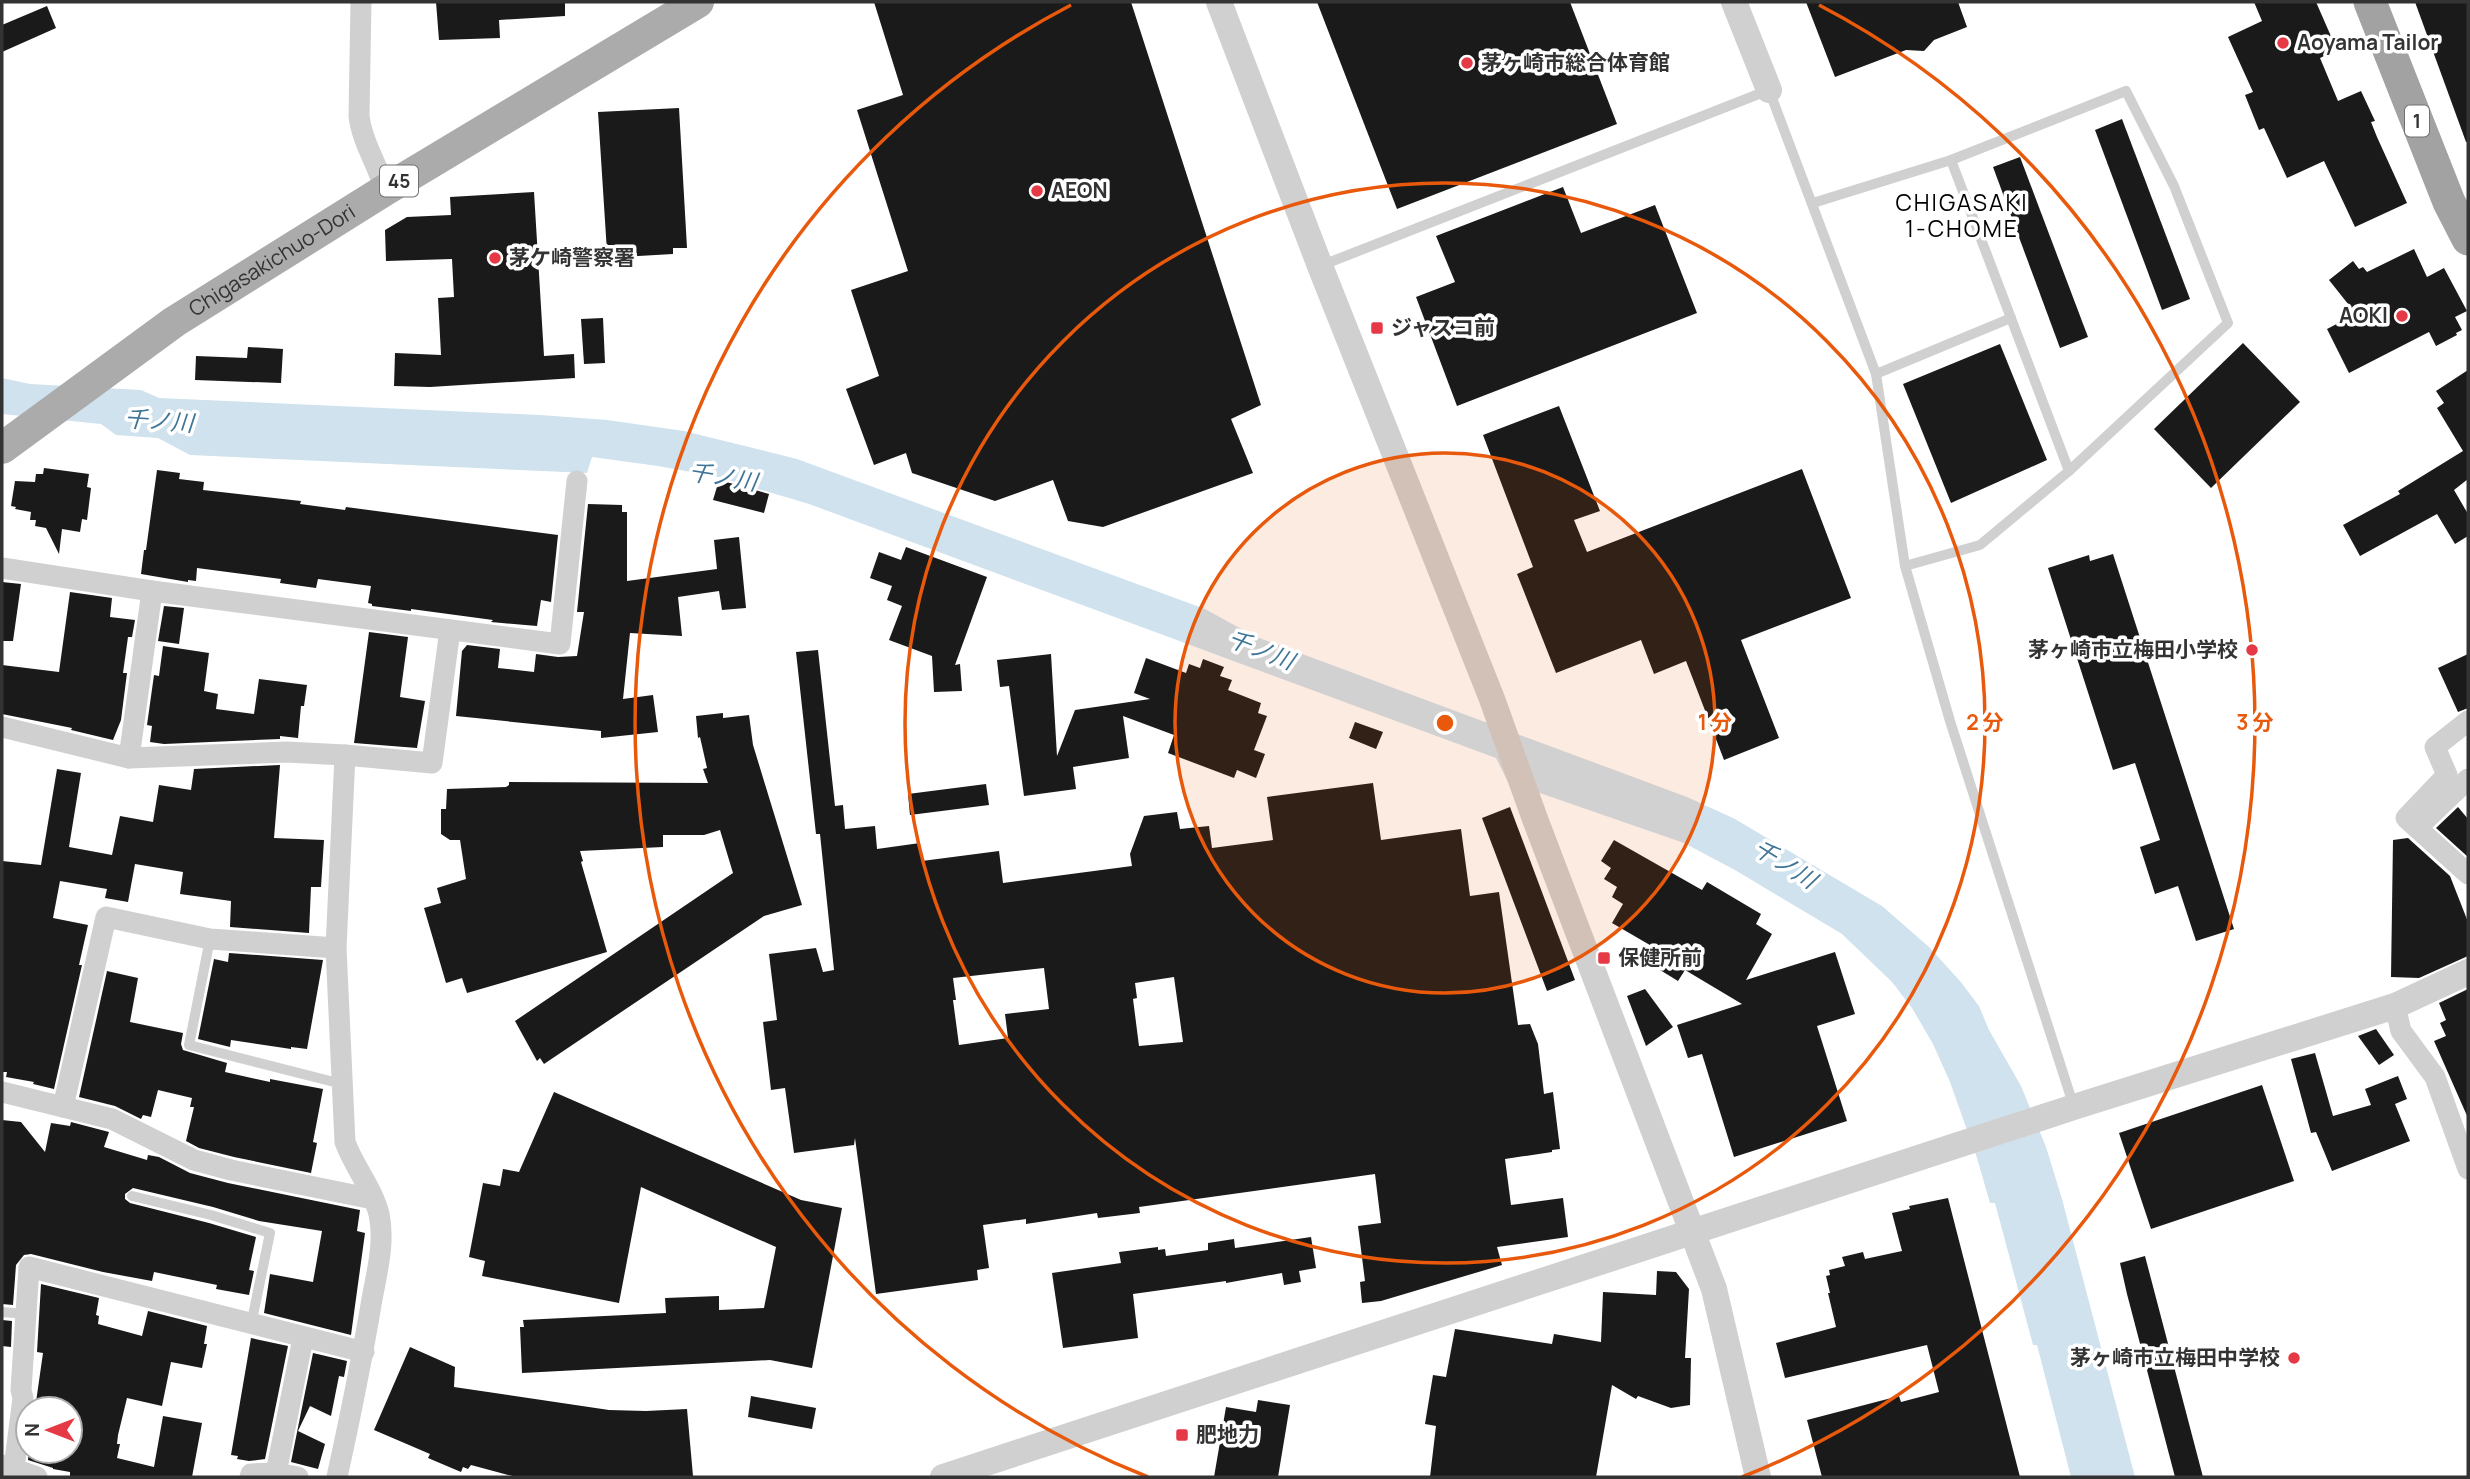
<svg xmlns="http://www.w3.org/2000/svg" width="2470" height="1479" viewBox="0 0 2470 1479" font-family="Manrope,'Noto Sans JP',sans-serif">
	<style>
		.water { fill: #cfe2ee }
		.building { fill: #1a1a1a; fill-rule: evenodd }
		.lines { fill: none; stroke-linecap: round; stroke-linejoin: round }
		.service { stroke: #d0d0d0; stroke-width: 10 }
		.minor { stroke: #d0d0d0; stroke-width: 21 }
		.tertiary { stroke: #d0d0d0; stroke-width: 26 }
		.primary { stroke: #ababab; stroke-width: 32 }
		.trunk { stroke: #a2a2a2; stroke-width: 33 }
		.ring { fill: none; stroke: #e8590c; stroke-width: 3.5 }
		.poi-dot { fill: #e63946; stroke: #fff; stroke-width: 2.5 }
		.labels { text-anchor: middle; stroke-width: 7; stroke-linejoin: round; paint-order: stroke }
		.shield { fill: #fff; stroke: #707070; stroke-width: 2 }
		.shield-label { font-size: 19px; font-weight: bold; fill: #333 }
		.poi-label { font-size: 21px; font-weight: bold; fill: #333; stroke: #fff; text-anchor: start }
		.street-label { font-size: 21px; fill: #333; stroke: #fff }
		.neighbourhood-label { font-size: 23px; letter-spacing: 2px; fill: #000; stroke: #fff }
		.water-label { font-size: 23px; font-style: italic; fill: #3f7597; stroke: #fff }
		.centre { fill: #e8590c; stroke: #fff; stroke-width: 3.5 }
		.ring-label { font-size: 21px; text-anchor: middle; font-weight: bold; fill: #e8590c; stroke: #fff; stroke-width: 7; stroke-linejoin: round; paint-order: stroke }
	</style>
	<rect width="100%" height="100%" fill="#fff"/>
	<path class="water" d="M2 378 30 384 141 390 159 398 540 415 607 420 684 431 797 459 1205 609 1254 636 1687 797 1735 819 1882 906 1929 947 1960 981 1979 1006 1989 1030 2021 1086 2046 1147 2062 1199 2135 1477H2071L2037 1345H2033L1995 1203H1990L1977 1158 1950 1082 1933 1044 1912 1008 1892 982 1842 934 1735 870 1684 843 1508 782 1496 758 809 504 718 477 658 466 592 457 587 473 190 455 158 438 116 435 101 424 2 414Z"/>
	<g class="building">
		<path d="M436 2H565V16L499 20 500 38 439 40Z"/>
		<path d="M874 2H1131L1261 405 1231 419 1253 473 1103 527 1068 521 1053 480 995 501 912 473 906 453 874 465 846 389 879 376 851 290 908 271 857 110 903 95Z"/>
		<path d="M1317 2H1570L1617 124 1397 209Z"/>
		<path d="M1806 2H1958L1967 27 1934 40 1924 51 1906 50 1835 77Z"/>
		<path d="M2254 2H2316L2337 50 2320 58 2338 101 2361 91 2375 121 2371 122 2377 137 2407 203 2355 227 2324 161 2287 178 2264 128 2259 130 2245 95 2253 92 2228 37 2262 21Z"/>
		<path d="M2415 2H2468V142H2466Z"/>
		<path d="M47 6 56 28 2 52V25Z"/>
		<path d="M679 108 687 248H673V254L621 257 620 252H607L598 112Z"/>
		<path d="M2122 119 2190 299 2162 310 2095 130Z"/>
		<path d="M2020 157 2088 337 2060 348 1993 167Z"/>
		<path d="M1563 187 1581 233 1655 205 1697 313 1457 406 1416 297 1455 282 1436 236Z"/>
		<path d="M534 192 544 356 574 354 575 378 430 387 394 386 395 353 441 355 438 298 454 297 452 259 386 261 385 230 407 217 451 215 450 197Z"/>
		<path d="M2414 249 2427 277 2444 268 2467 311 2455 317 2462 330 2456 333 2457 335 2436 346 2429 332 2349 373 2327 329 2356 314 2329 280 2353 261 2359 269 2363 267 2367 272Z"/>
		<path d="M603 318 605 363 584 364 581 319Z"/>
		<path d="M2243 343 2300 402 2211 488 2154 429Z"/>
		<path d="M2000 344 2047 460 1951 503 1903 384Z"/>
		<path d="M248 347 283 349 281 383 195 380 196 356 247 358Z"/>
		<path d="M2468 370V479L2454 490 2468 514V536L2455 544 2437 514 2360 556 2343 525 2400 494 2398 491 2463 451 2437 408 2444 403 2436 391Z"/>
		<path d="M1559 406 1600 511 1574 520 1587 552 1802 469 1851 598 1741 640 1779 738 1724 760 1686 661 1654 674 1641 640 1556 673 1517 574 1533 567 1483 435Z"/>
		<path d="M44 468 89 474 87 487 91 488 87 520 82 519 80 532 62 529 59 554 46 528 35 526 36 520H30L31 512 15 509 16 507 11 506 15 481 35 482 36 474H43Z"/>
		<path d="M157 470 180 473 179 479 204 482 203 490 301 501 300 504 345 510 346 507 558 535 551 602 541 600 537 626 491 622 493 620 411 609V611L372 606V604L368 603 371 586 318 579 316 588 280 583 281 579 197 568 196 581 188 580V582L141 574 144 550H146Z"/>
		<path d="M719 480 769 494 764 513 713 500Z"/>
		<path d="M588 504 622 505V512H627V581L717 569 714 540 739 537 746 608 722 610 719 591 678 597 682 636 630 633 623 699 653 695 658 732 601 738V731L456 716 462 651 467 645 500 649 498 668 534 672 536 654 558 657 577 656 584 612H577Z"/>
		<path d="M906 547 987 577 955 665 960 664 962 691 934 692 932 656 889 640 902 606 887 600 892 586 870 578 879 552 901 560Z"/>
		<path d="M2113 554 2234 929 2196 941 2178 886 2155 894 2140 847 2160 840 2135 763 2113 770 2048 568 2089 555 2090 561Z"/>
		<path d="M2 582 21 584 13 641H2Z"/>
		<path d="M70 592 112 598 110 617 135 620 132 637H128L123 673H127L121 720 113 740 71 730 72 728 2 714V665L59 672Z"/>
		<path d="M164 606 184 608 179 644 158 641Z"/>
		<path d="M369 632 408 637 400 697 425 701 417 748 354 743Z"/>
		<path d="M163 646 209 653 204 691 218 694 216 709 254 714 259 679 307 685 304 706H301L298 738 280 736V739L164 744 150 742 152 726 147 725 154 675 159 676Z"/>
		<path d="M818 650 835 806 843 805 845 829 875 826 877 849 920 843 922 861 999 851 1003 883 1132 866 1130 854 1144 816 1177 812 1180 829 1209 826 1212 848 1273 840 1267 797 1373 783 1381 840 1461 829 1470 896 1499 892 1518 1025 1530 1024 1538 1044 1544 1094 1553 1092 1560 1149 1552 1150V1152L1505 1159 1511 1205 1563 1198 1568 1237 1497 1247 1502 1265 1381 1301 1362 1303 1360 1282 1365 1281 1358 1226 1381 1223 1375 1174 1139 1207 1140 1213 1098 1218 1097 1213 1026 1224V1219L983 1225 989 1268 977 1270 978 1280 876 1294 855 1138 854 1145 794 1153 785 1088 771 1090 763 1022 777 1020 769 954 816 948 823 972 834 970 820 834H816L796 652ZM1044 968 1049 1009 1005 1014 1008 1038 959 1045 953 1000H956L953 978ZM1174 977 1183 1042 1139 1046 1133 999 1137 998 1135 983Z"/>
		<path d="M1051 654 1057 756 1075 710 1150 699 1134 693 1146 658 1186 673 1189 664 1200 668 1203 659 1224 667 1220 676 1232 680 1228 690 1261 703 1258 713 1267 716 1254 750 1265 754 1256 778 1237 770 1234 778 1168 753 1174 735 1123 716 1129 758 1073 767 1076 789 1024 796 1009 686 1000 687 997 660Z"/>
		<path d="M2468 654V708L2458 712 2438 668Z"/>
		<path d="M723 713V718L749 715 753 745 802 905 764 916 544 1064 540 1058 537 1061 515 1021 733 873 720 830 704 835H663V847L580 851 583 861 581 862 607 952 467 993 462 978 446 983 424 908 441 903 437 888 466 879 460 840H450L441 834V809H446L447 789 506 787 509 785V782L708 783 703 769 707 768 700 737 698 738 696 716Z"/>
		<path d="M1355 722 1383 732 1376 749 1349 738Z"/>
		<path d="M280 765 274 838 324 840 321 887H311L309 933 230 927 231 901 180 894 183 872 135 864 128 902 105 898 107 889 60 881 53 918 88 925 79 965H82L54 1089 33 1084 34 1082 6 1077 7 1072H2V861L41 865 57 769 81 773 69 847 112 855 120 816 153 822 159 785 191 790 194 769Z"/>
		<path d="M986 784 989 805 910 815 908 794Z"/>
		<path d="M1510 807 1575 980 1547 991 1482 818Z"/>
		<path d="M2458 807 2468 819V857L2436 828Z"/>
		<path d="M2408 838 2450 876 2468 922V956L2419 978 2391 977 2393 840Z"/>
		<path d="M1614 840 1702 890 1707 882 1761 914 1756 924 1772 934 1746 980 1835 952 1855 1014 1817 1026 1847 1121 1734 1157 1702 1054 1688 1058 1677 1025 1742 1004 1685 970 1678 981 1647 962 1655 948 1612 923 1623 904 1612 897 1617 887 1604 879 1611 868 1601 861Z"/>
		<path d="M229 953 323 960 307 1049 291 1047V1049L231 1040 230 1047 198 1039 214 959 228 962Z"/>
		<path d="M107 971 138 978 130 1022 183 1033 181 1044 183 1050 227 1063 225 1072 270 1082V1079L323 1089 313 1142 317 1143 311 1173 234 1157 199 1148 186 1141 194 1107H190L192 1098 158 1090 151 1117 143 1115 141 1119 115 1106 79 1097Z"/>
		<path d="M1645 989 1673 1027 1646 1046 1627 996Z"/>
		<path d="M2468 989V1118L2434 1041 2446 1036 2440 1023 2446 1020 2439 1003Z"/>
		<path d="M2376 1029 2394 1055 2379 1065 2358 1036Z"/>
		<path d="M2315 1053 2333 1116 2371 1105 2365 1089 2398 1076 2407 1099 2395 1104 2410 1141 2332 1171 2316 1132 2311 1133 2291 1059Z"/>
		<path d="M2262 1085 2294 1181 2151 1229 2119 1133Z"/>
		<path d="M554 1092 801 1200 842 1208 812 1368 770 1360 522 1373 520 1327H524L523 1320 666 1313 665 1298 719 1296V1310L764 1308 776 1247 641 1187 619 1303 482 1276 485 1261 469 1257 483 1183 500 1186 503 1169 519 1172Z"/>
		<path d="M2 1120 21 1122 45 1152 51 1123 70 1126 71 1122 109 1132 104 1147 147 1160 148 1155 159 1157 190 1173 228 1183 360 1210 357 1231 365 1233 351 1335 264 1313 270 1274 313 1282 322 1231 259 1221 213 1207 133 1188 125 1194V1199L130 1203 209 1223 256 1237 249 1270 254 1271 249 1295 216 1289 217 1285 154 1272 152 1281 103 1272 31 1254 24 1255 16 1265 13 1305 2 1304Z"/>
		<path d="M1948 1198 2020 1477H1822L1807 1420 1899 1396 1901 1402 1939 1392 1927 1345 1785 1378 1776 1343 1836 1327 1828 1293H1830L1826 1276 1830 1275 1829 1270 1845 1266 1842 1257 1863 1252 1865 1259 1902 1251 1892 1213 1910 1209 1909 1206Z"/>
		<path d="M1311 1237 1316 1268 1299 1271 1301 1282 1284 1285 1282 1273 1226 1283V1281L1133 1294 1138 1338 1063 1348 1052 1273 1121 1263 1119 1252 1158 1247V1250L1165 1249 1166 1256 1208 1250V1243L1234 1239 1235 1248Z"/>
		<path d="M2145 1256 2203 1477H2175L2127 1294 2120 1263Z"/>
		<path d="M1657 1271 1676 1272 1689 1289 1685 1358H1691L1690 1405 1671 1408 1638 1396 1636 1399 1612 1385 1596 1477H1430L1436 1426 1425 1424 1433 1375 1446 1377 1455 1329 1552 1344 1554 1334 1601 1342 1603 1292 1656 1295Z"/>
		<path d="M41 1284 99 1298 96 1315 99 1316 98 1324 142 1336 148 1311 207 1326 204 1344H207L202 1368 171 1362 162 1406 127 1398 118 1435 117 1444H120L117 1458 154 1467 163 1416 202 1423 192 1477H70V1472L53 1469V1468L28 1460 29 1451H70V1409H35L43 1353 37 1352Z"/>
		<path d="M2 1320 12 1321 11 1347 2 1346Z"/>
		<path d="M251 1338 288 1346 265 1459 249 1461 237 1459 238 1456 231 1455Z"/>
		<path d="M410 1347 455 1367 454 1387 609 1410 646 1411 687 1409 693 1476 516 1477 471 1465 468 1469 463 1467 461 1472 428 1458 430 1454 374 1430Z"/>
		<path d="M313 1353 347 1361 344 1377 339 1376 331 1416 310 1406 298 1431 325 1444 318 1469 291 1462Z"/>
		<path d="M751 1396 816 1408 812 1429 748 1417Z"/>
		<path d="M1258 1400 1290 1405 1278 1477H1214L1226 1407 1256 1412Z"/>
	</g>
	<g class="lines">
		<g class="service">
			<path d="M1951 160 2069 471"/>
			<path d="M1813 203 1951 160 2126 91 2174 186 2228 323 2069 471 1980 545 1905 566"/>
			<path d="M1320 266 1769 90 1876 374 1905 566 1950 721 2074 1107"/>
			<path d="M1876 374 2011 318"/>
			<path d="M210 939 189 1045 342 1084"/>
			<path d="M132 1196 211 1215 270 1233 251 1325"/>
			<path d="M2 1312 26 1314"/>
		</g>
		<g class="minor">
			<path d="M361 2 359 116C362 142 378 165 385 190"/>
			<path d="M2 568 152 591 560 644 577 481"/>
			<path d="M2468 721 2435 747 2447 775 2406 818 2468 874"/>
			<path d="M2 727 129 758 286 752 345 755 336 948 345 1142C354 1167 373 1189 379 1214 385 1242 377 1272 372 1299 362 1359 350 1418 337 1477"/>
			<path d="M345 755 432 763 450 630"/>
			<path d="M129 758 152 591"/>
			<path d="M2417 828 2468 779"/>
			<path d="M2395 1006 2401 1031 2435 1077 2468 1169"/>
			<path d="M2 1092 112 1119 194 1160 231 1170 373 1199"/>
			<path d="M63 1107 106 917 210 939 336 948"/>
			<path d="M2 1465 37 1477"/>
			<path d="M14 1468 23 1398 21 1390 29 1267 364 1352"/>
			<path d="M276 1473 303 1338"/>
			<path d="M250 1477 251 1474 276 1473 298 1477"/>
		</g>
		<g class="tertiary">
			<path d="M1219 2 1320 266 1492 699 1535 819 1714 1289 1758 1477"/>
			<path d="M1734 2 1769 90"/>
			<path d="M943 1477 2074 1107 2395 1006 2468 972"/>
		</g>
		<path class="primary" id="s1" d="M2 448 174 322 385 190 698 2"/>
		<path class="trunk" d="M2370 2 2449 202 2468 239"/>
	</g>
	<circle cx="1445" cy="723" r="270" fill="#e8590c" fill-opacity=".12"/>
	<g class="ring">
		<circle cx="1445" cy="723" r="270"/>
		<circle cx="1445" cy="723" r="540"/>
		<path d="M1148 1477A810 810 0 0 1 1071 5M1819 5A810 810 0 0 1 1742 1477"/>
	</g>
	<g class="poi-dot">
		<circle cx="2283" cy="43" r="7"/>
		<circle cx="1467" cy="63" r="7"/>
		<circle cx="1037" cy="191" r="7"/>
		<circle cx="495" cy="258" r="7"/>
		<circle cx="2402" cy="316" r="7"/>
		<rect x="1370" y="321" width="14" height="14" rx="3.5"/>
		<circle cx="2252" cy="650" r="7"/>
		<rect x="1597" y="951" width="14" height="14" rx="3.5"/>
		<circle cx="2294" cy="1358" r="7"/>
		<rect x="1175" y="1428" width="14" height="14" rx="3.5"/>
	</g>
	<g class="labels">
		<g class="shield">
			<rect x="2405" y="105.5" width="24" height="31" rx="5"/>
			<rect x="380" y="165.5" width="38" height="31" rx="5"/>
		</g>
		<g class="shield-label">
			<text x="2417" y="128">1</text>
			<text x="399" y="188">45</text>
		</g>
		<g class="poi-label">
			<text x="2297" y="50">Aoyama Tailor</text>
			<text x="1481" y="70">茅ヶ崎市総合体育館</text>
			<text x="1051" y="198">AEON</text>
			<text x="509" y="265">茅ケ崎警察署</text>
			<text x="2388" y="323" text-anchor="end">AOKI</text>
			<text x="1391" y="335">ジャスコ前</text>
			<text x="2238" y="657" text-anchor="end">茅ヶ崎市立梅田小学校</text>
			<text x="1618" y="965">保健所前</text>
			<text x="2280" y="1365" text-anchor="end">茅ヶ崎市立梅田中学校</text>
			<text x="1196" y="1442">肥地力</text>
		</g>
		<g class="street-label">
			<text dy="7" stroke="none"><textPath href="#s1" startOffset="329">Chigasakichuo-Dori</textPath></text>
		</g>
		<g class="neighbourhood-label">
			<text x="1962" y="211">CHIGASAKI<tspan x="1962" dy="26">1-CHOME</tspan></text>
		</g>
		<g class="water-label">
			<text transform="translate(159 421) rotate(4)" y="8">千ノ川</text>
			<text transform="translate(723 477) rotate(9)" y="8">千ノ川</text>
			<text transform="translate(1261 650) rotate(21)" y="8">千ノ川</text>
			<text transform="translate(1785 864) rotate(32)" y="8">千ノ川</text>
		</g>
	</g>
	<circle cx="1445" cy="723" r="10" class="centre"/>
	<g class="ring-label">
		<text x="1715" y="730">1 分</text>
		<text x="1985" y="730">2 分</text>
		<text x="2255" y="730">3 分</text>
	</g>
	<rect width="2470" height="1479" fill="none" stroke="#333333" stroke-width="7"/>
	<g transform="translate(49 1430) rotate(270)"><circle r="33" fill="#ffffff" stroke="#adadad" stroke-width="2"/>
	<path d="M0-5L12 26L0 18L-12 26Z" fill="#e63946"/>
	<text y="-10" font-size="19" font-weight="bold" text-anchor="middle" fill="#333333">N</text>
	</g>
</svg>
